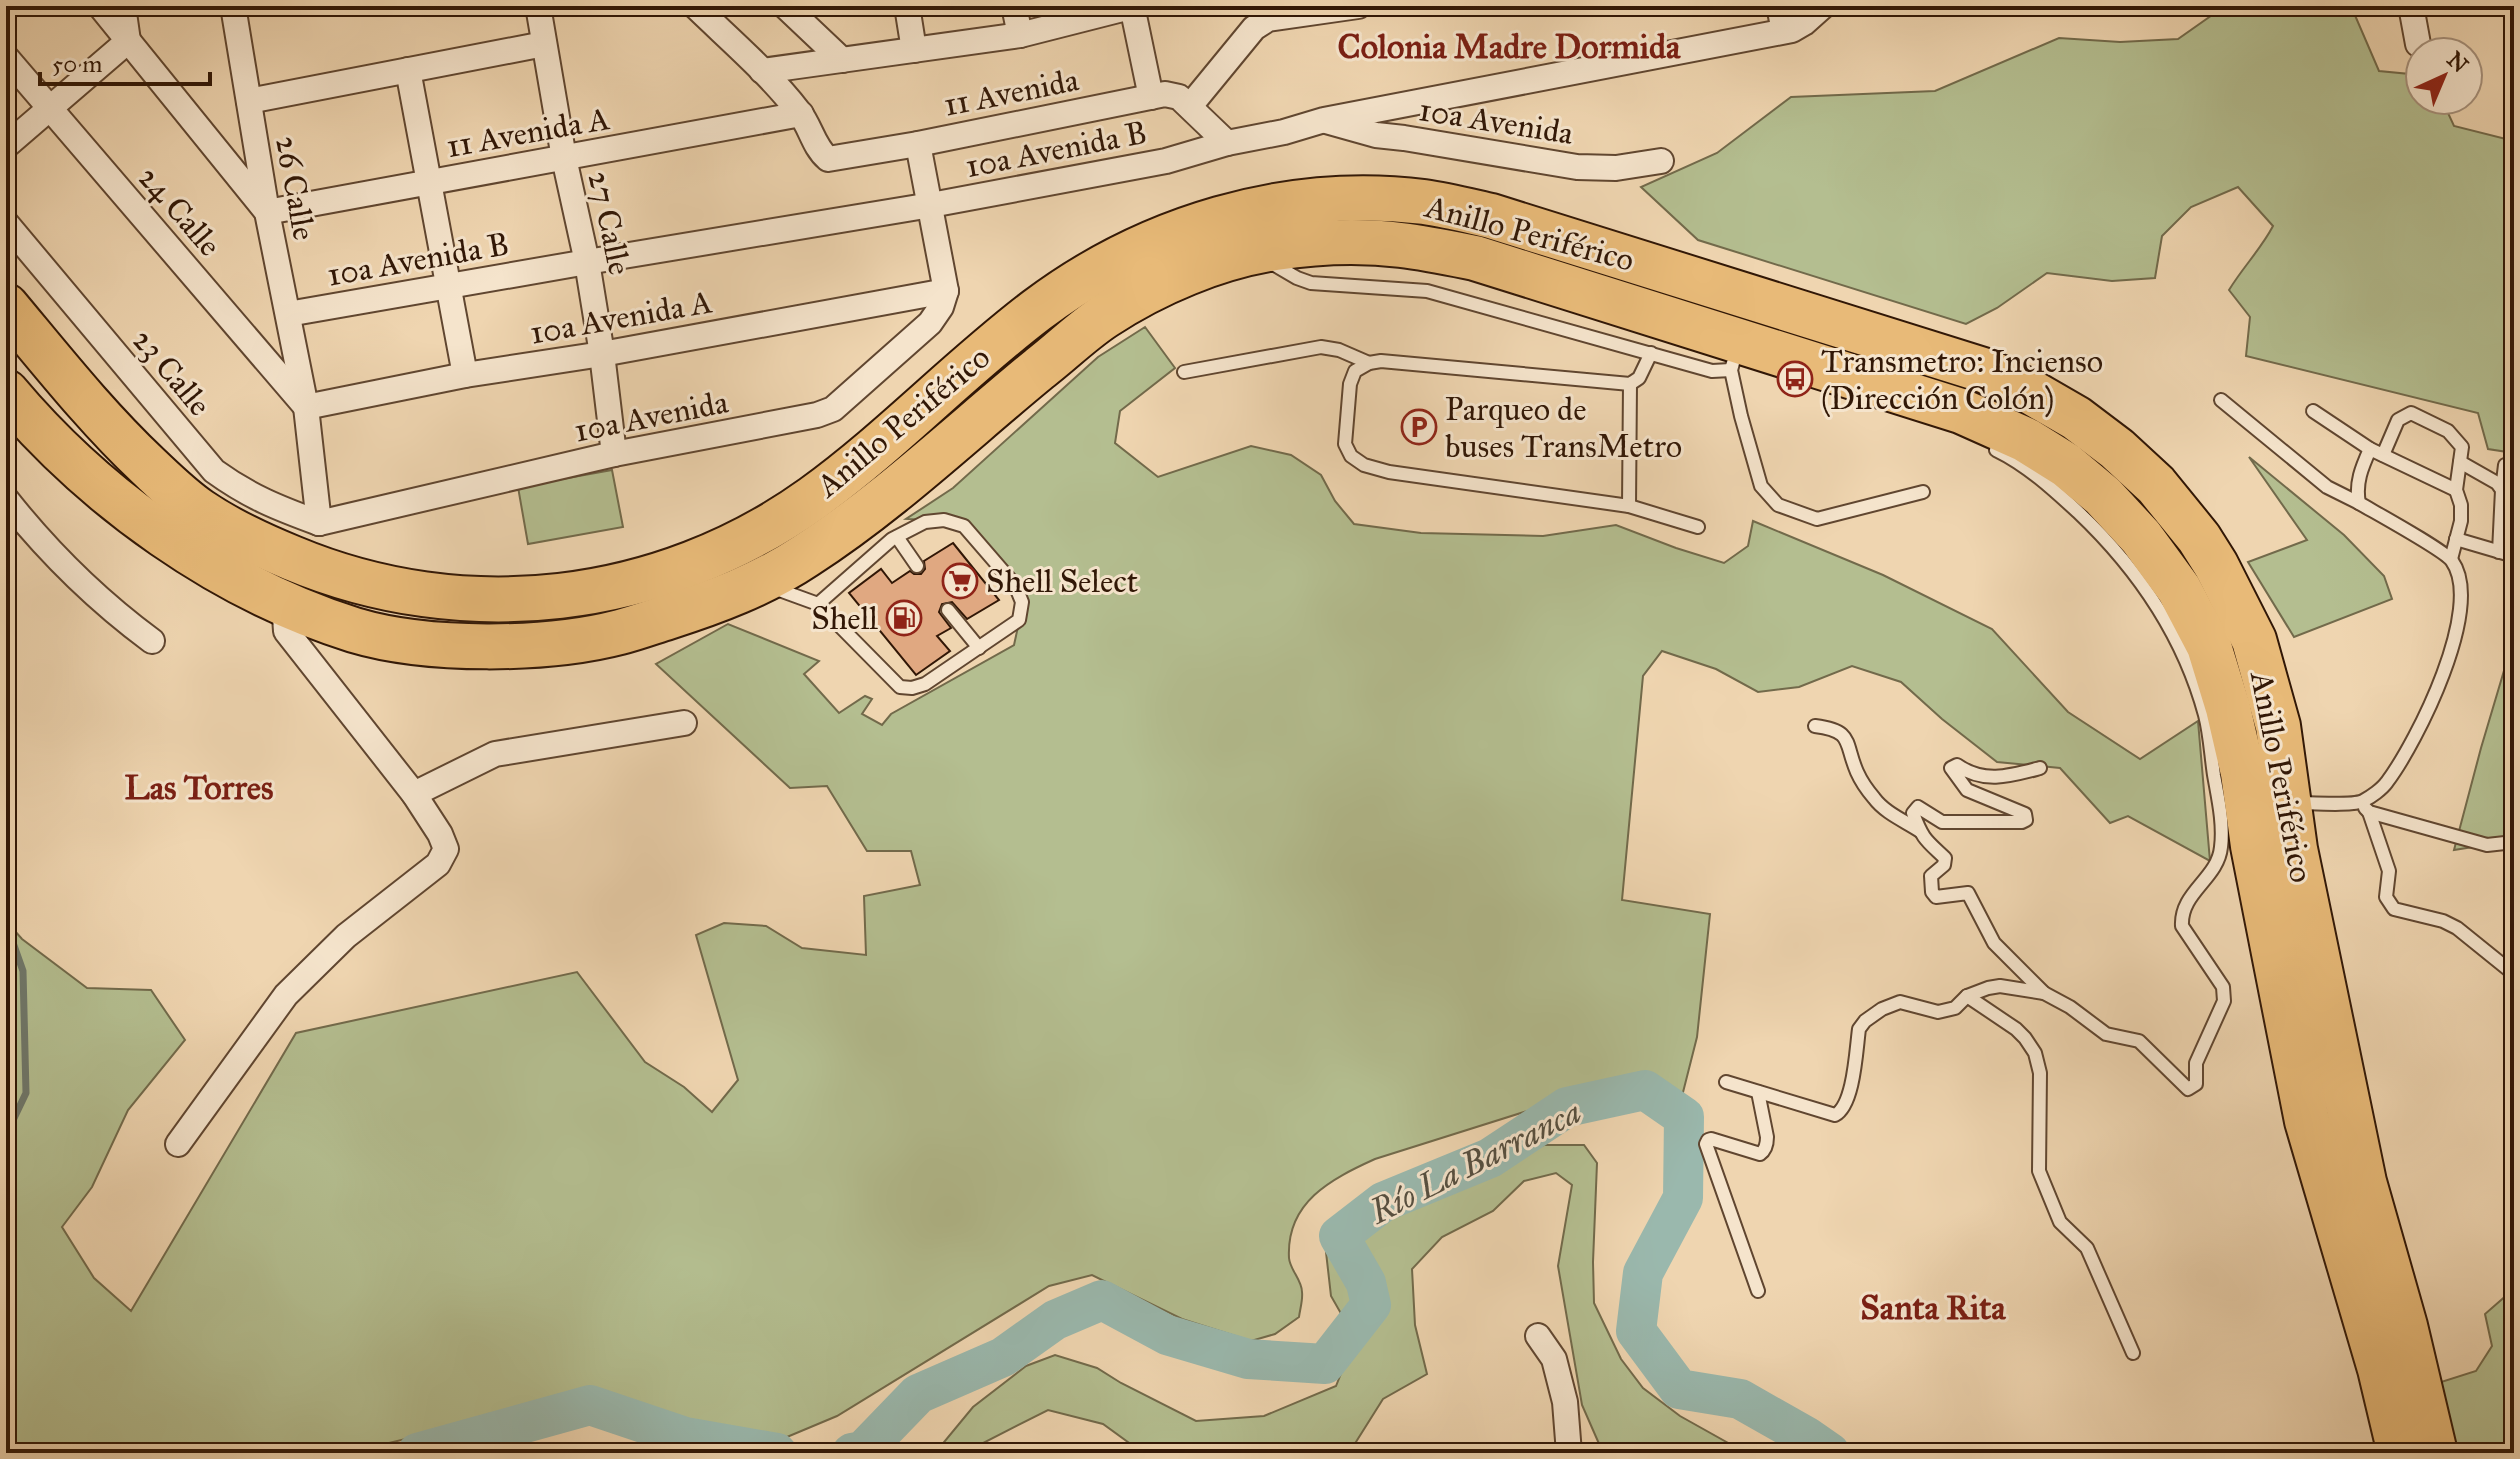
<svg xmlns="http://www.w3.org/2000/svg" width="2520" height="1459" viewBox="0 0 2520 1459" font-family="'IM FELL Great Primer',serif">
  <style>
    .green { fill: #b4be90; stroke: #726a4b; stroke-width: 2 }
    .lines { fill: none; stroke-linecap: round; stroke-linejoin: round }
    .stream { stroke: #70786a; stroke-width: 7 }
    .river { stroke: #9ab8ad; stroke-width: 40 }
    .building { fill: #e0a881; stroke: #311706; stroke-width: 2 }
    .lane-casing { stroke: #604630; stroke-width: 16 }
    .street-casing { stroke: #604630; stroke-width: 28 }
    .highway-casing { stroke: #311706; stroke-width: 48 }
    .lane { stroke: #f5e4cc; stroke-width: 12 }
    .street { stroke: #f5e4cc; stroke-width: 24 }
    .highway { stroke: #e8ba78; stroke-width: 44 }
    .labels { text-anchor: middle; stroke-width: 6; stroke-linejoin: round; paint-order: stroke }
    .street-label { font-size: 32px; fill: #311706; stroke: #f5e4cc }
    .poi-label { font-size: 32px; fill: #311706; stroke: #f5e4cc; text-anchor: start }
    .neighbourhood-label { font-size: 34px; font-weight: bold; fill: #7a1f14; stroke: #f5e4cc }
    .water-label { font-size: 34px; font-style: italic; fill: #564f40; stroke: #f5e4cc }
  </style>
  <rect width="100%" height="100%" fill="#efd5b0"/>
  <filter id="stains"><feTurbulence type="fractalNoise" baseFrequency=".0025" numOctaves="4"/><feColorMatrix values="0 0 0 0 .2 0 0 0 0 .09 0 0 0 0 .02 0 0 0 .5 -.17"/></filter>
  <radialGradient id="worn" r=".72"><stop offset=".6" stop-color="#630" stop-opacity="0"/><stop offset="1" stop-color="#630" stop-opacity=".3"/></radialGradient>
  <!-- green -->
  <g class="green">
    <path d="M2225 6H2351L2379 71 2420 75V100H2442L2454 126 2514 141V453L2488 449 2478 413 2246 356 2250 317 2229 290C2243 267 2261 249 2273 226L2238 187 2191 207 2162 236 2155 278 2112 281 2047 273 1997 308 1966 324 1698 240 1641 187 1717 153 1791 97 1935 91 2059 38 2120 42 2178 39Z"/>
    <path d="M1145 327 1175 368 1120 411 1115 443 1158 477 1251 446 1291 455 1321 475 1335 501 1354 524 1421 533 1543 536 1616 525 1676 548 1724 563 1748 546 1753 521 1883 575 1992 629 2068 712 2140 759 2198 721 2210 861 2128 816 2110 823 2060 768 1997 762 1942 719 1901 682 1852 666 1799 687 1758 692 1716 669 1662 651 1643 676 1622 900 1710 914 1697 1037 1677 1116 1655 1092 1613 1084 1375 1159C1331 1179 1286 1202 1289 1258 1290 1270 1302 1280 1302 1292 1303 1300 1300 1309 1299 1317L1275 1334 1251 1341 1182 1319 1092 1275 1049 1286 837 1416 787 1437 736 1444 678 1425 616 1400 556 1403 389 1443 358 1453H6V921L22 939 87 988 151 990 185 1040 128 1110 92 1187 62 1227 94 1278 131 1311 296 1033 577 972 645 1062 684 1087 712 1112 738 1080 696 935 724 923 766 926 802 948 866 955 864 896 920 885 911 851H867L827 786 790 788 656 664 728 624 819 661 804 674 839 713 865 696 872 699 862 714 882 725 891 714 1014 645 1023 604 953 521 906 519 953 488 1098 357Z"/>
    <path d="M2249 457 2344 535 2384 576 2392 599 2294 637 2248 562 2307 540Z"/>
    <path d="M612 470 623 527 528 544 518 487Z"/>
    <path d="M2514 637V835L2492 844 2454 850 2481 748Z"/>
    <path d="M1544 1145H1584L1597 1163 1593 1262 1594 1303 1621 1359 1643 1388 1680 1416 1746 1453H1611L1600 1446 1582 1405 1558 1266 1572 1185 1556 1173 1524 1181 1493 1211 1442 1237 1412 1269 1415 1325 1427 1374 1383 1399 1349 1453H1143L1103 1424 1048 1410 983 1443 974 1453H935L973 1407 1026 1366 1055 1355 1097 1368 1121 1383 1196 1421 1264 1416 1336 1386 1355 1338 1331 1296 1326 1252 1358 1213 1388 1195Z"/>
    <path d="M2514 1293V1453H2423L2438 1383 2476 1371 2492 1346 2485 1314 2508 1294Z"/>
  </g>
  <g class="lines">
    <!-- stream -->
    <path class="stream" d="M6 923 23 971 26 1093 6 1135"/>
    <!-- river -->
    <g class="river">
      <path d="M417 1453 590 1405 685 1437 777 1453"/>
      <path d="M852 1453 863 1451 918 1394 1003 1357 1055 1320 1102 1300 1167 1335 1248 1359 1325 1364 1371 1305 1366 1283 1339 1236 1383 1202 1490 1158 1567 1107 1645 1090 1684 1117 1683 1198 1643 1273 1636 1331 1679 1389 1740 1399 1807 1437 1830 1453"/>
    </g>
  </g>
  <!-- building -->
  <path class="building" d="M953 543 999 600 967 619 952 602 942 604 939 612 951 628 937 636 950 651 916 675 849 593 881 569 892 583 910 571 914 574H921L925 569 924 561Z"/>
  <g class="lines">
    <!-- lane casing -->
    <g class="lane-casing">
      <g id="lane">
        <path d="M1268 261 1297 278 1311 283 1427 291 1712 371 1731 370"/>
        <path d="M1651 353 1639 378 1630 384 1381 361 1369 363 1355 371 1350 384 1345 444 1351 456 1364 465 1389 472 1629 506 1698 527"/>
        <path d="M1733 363 1731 370 1741 416 1761 486 1778 505 1817 519 1923 492"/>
        <path d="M1184 372 1321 347 1339 350 1369 363"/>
        <path d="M2221 400 2327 487 2359 503"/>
        <path d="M2313 411 2370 449 2456 490"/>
        <path d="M2383 455 2398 420 2411 413 2448 431 2462 447 2456 490 2461 505V521L2451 559"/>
        <path d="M2460 462 2497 483 2502 490 2499 552"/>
        <path d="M2502 490 2505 465"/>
        <path d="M1629 506 1630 384"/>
        <path d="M897 537 917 566"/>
        <path d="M2456 539 2514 556"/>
        <path d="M774 588 818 604 900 687 912 688 925 684 1019 620 1022 602 1015 585 964 526 944 520 925 522 892 539 818 604"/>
        <path d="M948 610 979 648"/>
        <path d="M1815 726C1854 731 1844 742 1857 772 1861 781 1868 791 1874 798 1885 813 1905 821 1920 831"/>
        <path d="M2040 768C2010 776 1984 784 1957 765L1951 768 1967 790 2025 814 2026 820 2022 822H1942L1918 807 1913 813C1923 840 1926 840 1945 858L1944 865 1931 876 1932 892 1936 897 1968 893 1994 943 2044 993"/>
        <path d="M2296 803C2310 803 2353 806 2363 801 2371 797 2382 789 2387 782 2417 742 2485 607 2452 561 2444 550 2376 513 2359 503 2355 483 2362 467 2370 449"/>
        <path d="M2365 808 2369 812 2487 845 2514 842"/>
        <path d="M2369 812 2389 871 2386 897 2394 909 2443 921 2457 928 2514 974"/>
        <path d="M1967 996 2016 1029 2025 1038 2035 1053 2040 1073 2039 1171 2060 1222 2087 1248 2133 1353"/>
        <path d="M1726 1082 1835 1115C1854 1105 1856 1051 1859 1029L1865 1021 1882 1009 1900 1002 1938 1012 1955 1008 1967 996 1988 988 2000 986 2044 993 2070 1007 2106 1034 2139 1041 2188 1089 2196 1084V1063L2224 1001 2223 987 2182 926C2180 892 2218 879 2221 847 2224 823 2218 798 2214 775 2211 755 2210 734 2205 715 2183 634 2138 569 2078 512 2053 489 2027 465 1996 450"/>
        <path d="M1758 1092 1767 1137C1767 1144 1766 1150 1760 1154L1711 1139 1708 1140 1706 1144 1758 1291"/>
        <path d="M2514 1123 2511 1144 2514 1156"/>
      </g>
    </g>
    <!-- street casing -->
    <g class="street-casing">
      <g id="street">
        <path d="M100 6 267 212 801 114"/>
        <path d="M233 6 267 212 306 407 319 523"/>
        <path d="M538 6 564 158 587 262 602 354 614 454"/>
        <path d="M695 6C730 40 769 73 799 112 811 127 813 146 828 159L918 144 1165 94 1179 97 1227 143"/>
        <path d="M785 6 842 60"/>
        <path d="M907 6 914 50"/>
        <path d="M1014 6 1020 35"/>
        <path d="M1132 6 1151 97"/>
        <path d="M1779 6 1784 31"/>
        <path d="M2411 6 2418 44"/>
        <path d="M6 57 306 407 465 375 602 354 946 291"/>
        <path d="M408 70 465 375"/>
        <path d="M762 71 1020 35 1134 6"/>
        <path d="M249 101 544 44"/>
        <path d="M1190 106 1254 28 1268 19 1358 6"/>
        <path d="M1326 121 1376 135 1404 138 1577 167 1616 168 1661 161"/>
        <path d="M6 146 128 41 123 6"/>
        <path d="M6 223 214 471C250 497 278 508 319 523"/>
        <path d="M288 314 587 262 931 205 1166 161 1227 143 1284 132 1324 120 1792 30 1804 23 1823 6"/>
        <path d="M6 499C48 552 98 601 152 641"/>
        <path d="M319 523 614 454 817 415 833 409 930 323 941 307 946 291 918 144"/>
        <path d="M414 794 495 754 684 723"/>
        <path d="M178 1144 286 995 346 936 438 864 446 849 440 834 414 794 286 631 284 602"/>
        <path d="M1538 1336 1554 1359 1565 1402 1569 1453"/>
      </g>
    </g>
    <!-- highway casing -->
    <g class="highway-casing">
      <g id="highway">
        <path d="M6 306C52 361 96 417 148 466 165 482 181 498 200 511 228 530 260 545 292 558 464 630 661 607 813 498 892 441 959 369 1037 310 1146 228 1286 185 1424 202 1446 205 1469 211 1491 216L1986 371 2031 392 2076 418 2117 449 2156 485 2199 538 2216 565 2254 640 2278 726 2295 849 2364 1182 2405 1326 2435 1453"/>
        <path d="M6 392C95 498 222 589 354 630 427 652 547 651 620 632 636 628 652 622 668 617 715 602 763 584 805 556 889 502 963 431 1040 368 1062 351 1082 331 1105 316 1155 283 1217 257 1275 248 1315 242 1361 240 1401 245 1426 248 1450 253 1475 258L1961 411 2026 440 2066 465 2103 496 2141 537 2179 589 2209 646 2228 708 2243 773 2253 846 2307 1121 2380 1369 2400 1453"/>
      </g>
    </g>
    <!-- lane -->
    <use href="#lane" class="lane"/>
    <!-- street -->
    <use href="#street" class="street"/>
    <!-- highway -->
    <use href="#highway" class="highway"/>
  </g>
  <!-- icons -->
  <defs>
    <g id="bus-ring" transform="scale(1.8)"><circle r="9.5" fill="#f5e4cc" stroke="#8f2418" stroke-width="1.5"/><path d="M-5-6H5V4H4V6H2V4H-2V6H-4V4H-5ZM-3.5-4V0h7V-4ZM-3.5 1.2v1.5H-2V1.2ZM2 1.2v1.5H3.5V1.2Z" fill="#8f2418"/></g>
    <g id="parking-ring" transform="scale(1.8)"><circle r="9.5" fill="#f5e4cc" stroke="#8f2418" stroke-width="1.5"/><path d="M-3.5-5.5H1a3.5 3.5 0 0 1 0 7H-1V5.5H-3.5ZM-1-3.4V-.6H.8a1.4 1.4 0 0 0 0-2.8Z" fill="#8f2418"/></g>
    <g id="supermarket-ring" transform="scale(1.8)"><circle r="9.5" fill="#f5e4cc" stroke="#8f2418" stroke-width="1.5"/><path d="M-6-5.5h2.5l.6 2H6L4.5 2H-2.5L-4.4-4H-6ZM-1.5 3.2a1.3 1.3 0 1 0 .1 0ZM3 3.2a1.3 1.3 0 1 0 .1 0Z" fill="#8f2418"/></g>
    <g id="fuel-ring" transform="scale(1.8)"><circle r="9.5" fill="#f5e4cc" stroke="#8f2418" stroke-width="1.5"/><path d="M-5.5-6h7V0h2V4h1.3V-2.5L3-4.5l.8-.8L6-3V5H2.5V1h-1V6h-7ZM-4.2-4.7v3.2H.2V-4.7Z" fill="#8f2418"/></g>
  </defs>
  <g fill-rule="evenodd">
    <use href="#bus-ring" x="1795" y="379"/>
    <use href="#parking-ring" x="1419" y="427"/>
    <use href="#supermarket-ring" x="960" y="581"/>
    <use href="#fuel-ring" x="904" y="618"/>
  </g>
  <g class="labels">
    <!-- street labels -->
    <g class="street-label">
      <text transform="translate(1011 92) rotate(-11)" y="11">11 Avenida</text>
      <text transform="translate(1496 121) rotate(9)" y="11">10a Avenida</text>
      <text transform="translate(528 132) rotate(-10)" y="11">11 Avenida A</text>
      <text transform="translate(1056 149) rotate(-11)" y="11">10a Avenida B</text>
      <text transform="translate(296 188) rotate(80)" y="11">26 Calle</text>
      <text transform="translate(180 211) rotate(49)" y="11">24 Calle</text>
      <text transform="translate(610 223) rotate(78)" y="11">27 Calle</text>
      <text transform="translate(1530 233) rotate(15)" y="11">Anillo Periférico</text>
      <text transform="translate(418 259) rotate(-10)" y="11">10a Avenida B</text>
      <text transform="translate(621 317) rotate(-10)" y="11">10a Avenida A</text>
      <text transform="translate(172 372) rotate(50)" y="11">23 Calle</text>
      <text transform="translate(651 416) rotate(-11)" y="11">10a Avenida</text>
      <text transform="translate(903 421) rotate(-40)" y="11">Anillo Periférico</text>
      <text transform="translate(2282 777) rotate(79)" y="11">Anillo Periférico</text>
    </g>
    <!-- poi labels -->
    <g class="poi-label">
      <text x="1821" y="372">Transmetro: Incienso<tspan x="1821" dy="37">(Dirección Colón)</tspan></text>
      <text x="1445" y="420">Parqueo de<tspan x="1445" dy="37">buses TransMetro</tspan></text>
      <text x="986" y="592">Shell Select</text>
      <text x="878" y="629" text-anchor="end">Shell</text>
    </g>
    <!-- neighbourhood labels -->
    <g class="neighbourhood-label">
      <text x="1509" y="58">Colonia Madre Dormida</text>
      <text x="199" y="799">Las Torres</text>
      <text x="1933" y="1319">Santa Rita</text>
    </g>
    <!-- water labels -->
    <g class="water-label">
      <text transform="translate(1475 1161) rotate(-27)" y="12">Río La Barranca</text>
    </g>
  </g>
  <!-- margin -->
  <rect width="2520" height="1459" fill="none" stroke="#efd5b0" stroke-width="32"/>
  <rect x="8" y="8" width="2504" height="1443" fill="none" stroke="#311706" stroke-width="4"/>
  <rect x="16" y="16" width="2488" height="1427" fill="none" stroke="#311706" stroke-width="2"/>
  <!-- north arrow -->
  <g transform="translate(2444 76) rotate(44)"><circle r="38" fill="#f5e4cc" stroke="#a7927d" stroke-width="2"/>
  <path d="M0-6L14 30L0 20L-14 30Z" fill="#8f2418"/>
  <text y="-12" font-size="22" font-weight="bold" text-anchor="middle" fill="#311706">N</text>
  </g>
  <!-- scale -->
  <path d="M40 72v12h170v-12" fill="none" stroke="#311706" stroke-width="4"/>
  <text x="52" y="72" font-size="24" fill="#311706" stroke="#f5e4cc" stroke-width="6" paint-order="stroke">50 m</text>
  <rect width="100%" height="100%" filter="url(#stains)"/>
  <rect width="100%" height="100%" fill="url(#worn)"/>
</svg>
